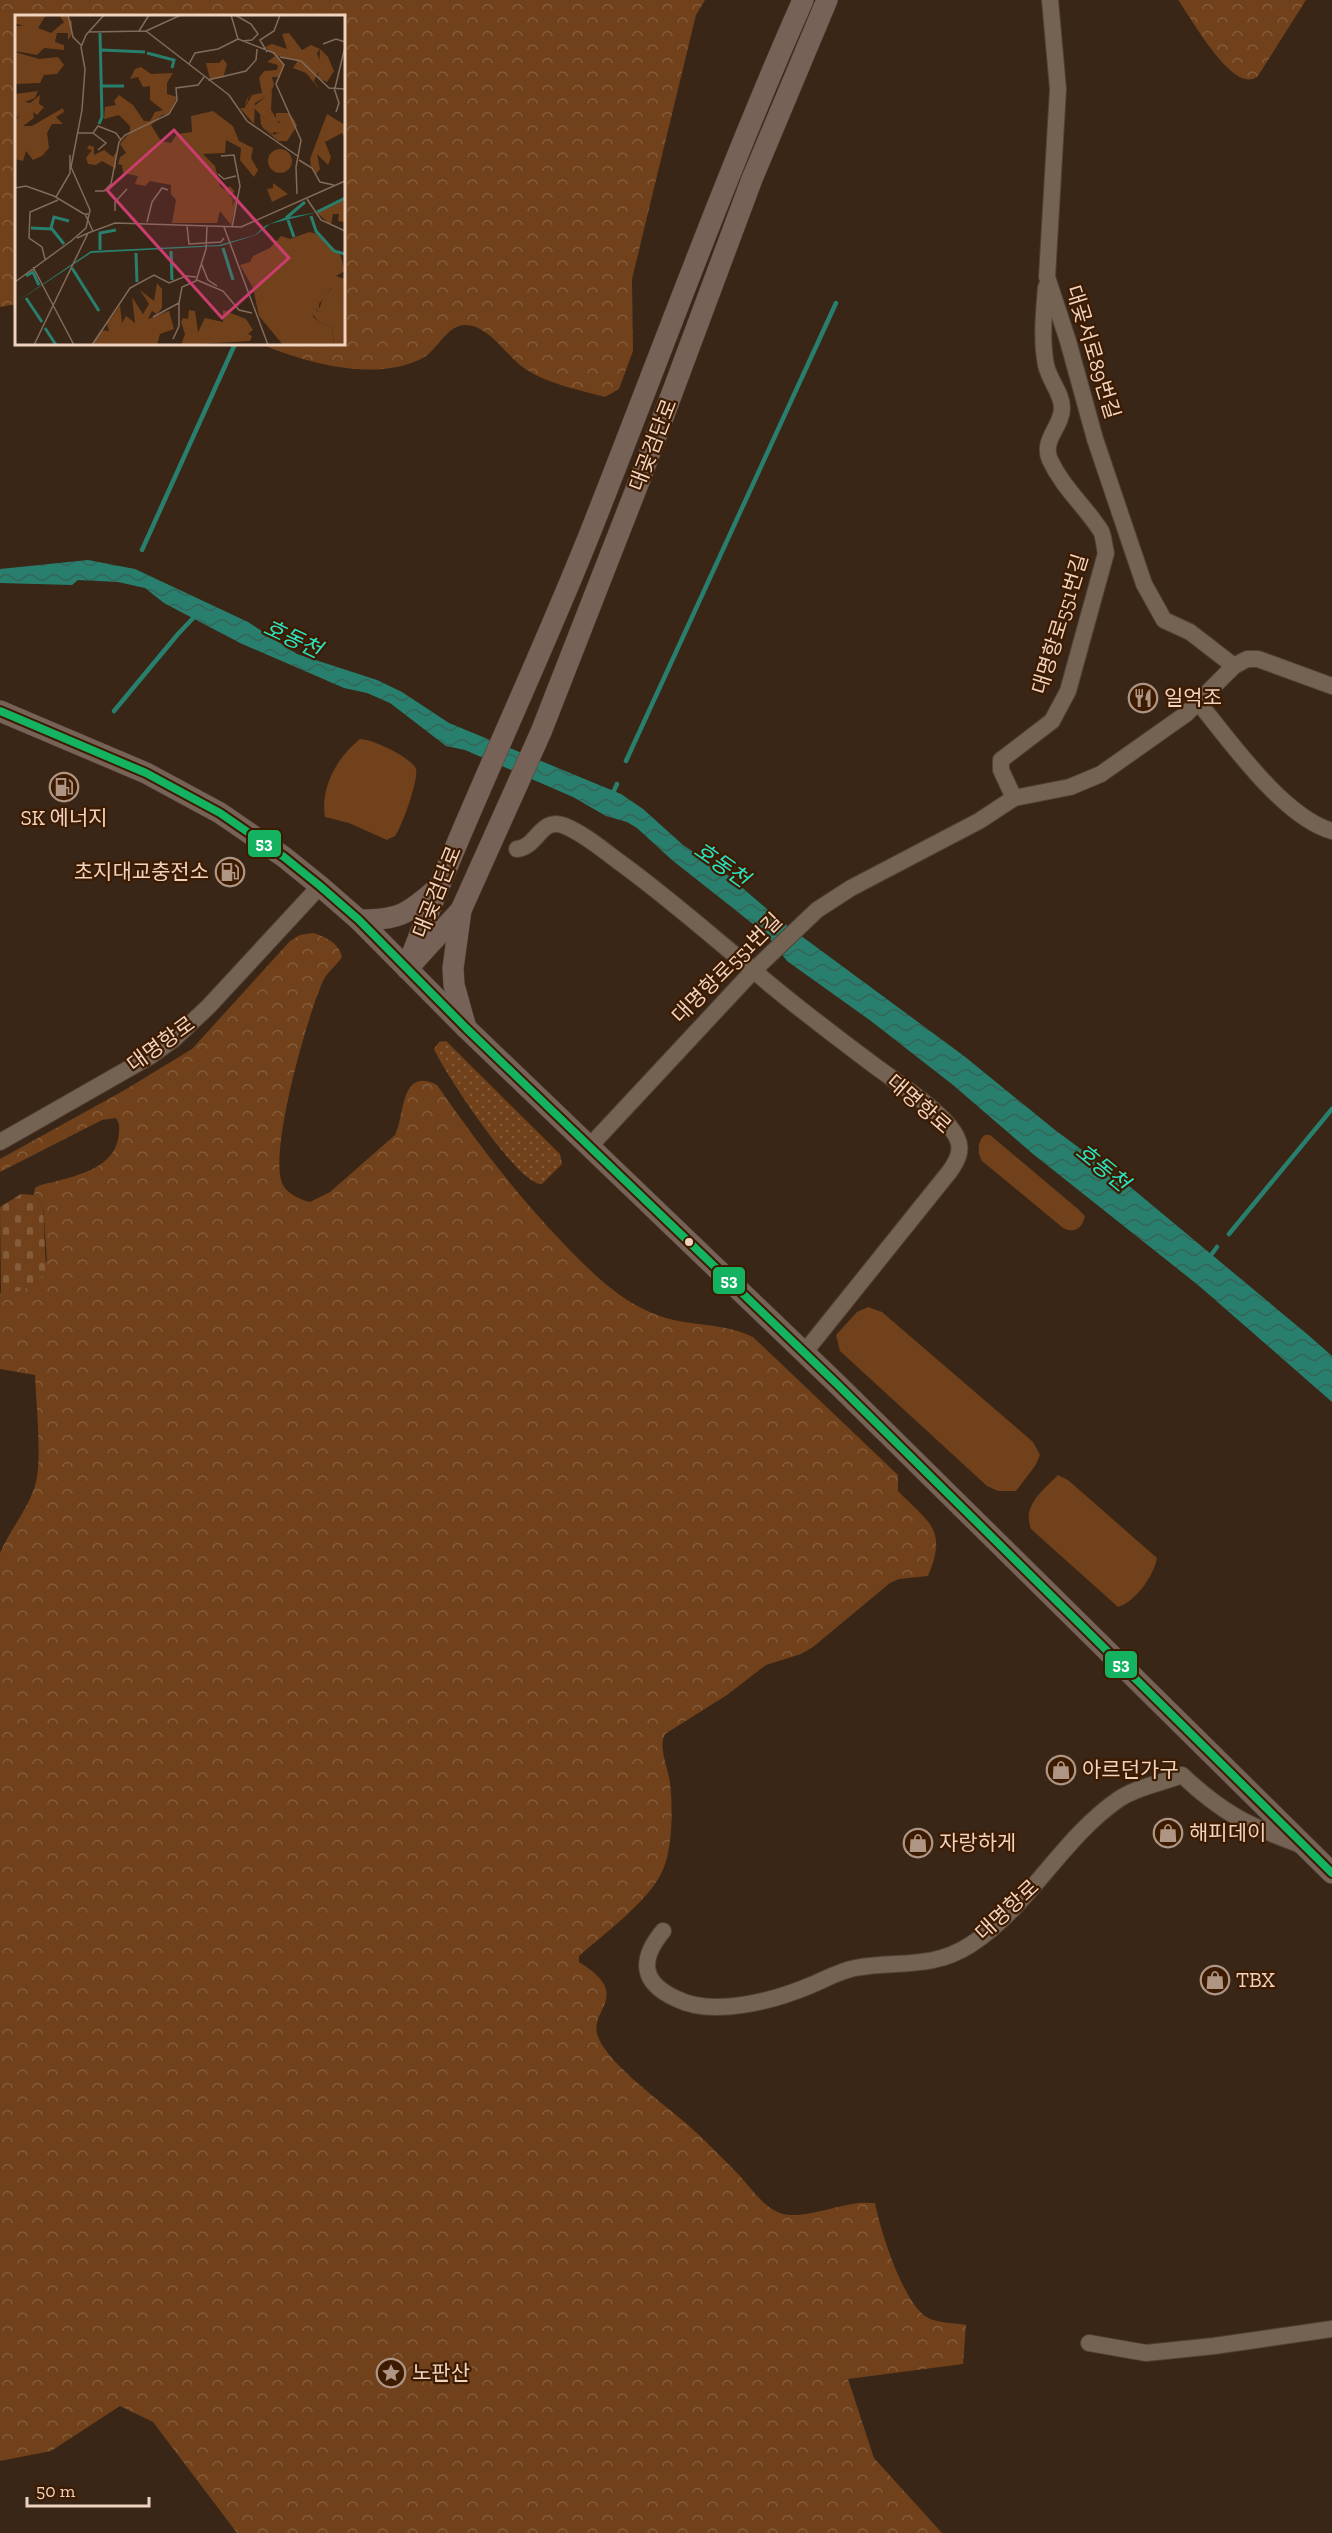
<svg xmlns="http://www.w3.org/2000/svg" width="1332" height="2533" viewBox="0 0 1332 2533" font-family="'Zilla Slab','Noto Sans KR',serif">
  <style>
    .green { fill: #70411b }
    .forest { fill: url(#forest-crowns) }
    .cemetery { fill: url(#cemetery-stones) }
    .park { fill: url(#park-dots) }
    .water { fill: url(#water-waves) }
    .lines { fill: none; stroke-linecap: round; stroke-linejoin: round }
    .stream { stroke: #287f6d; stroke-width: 4.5 }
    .minor-casing { stroke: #504135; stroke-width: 18 }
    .major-casing { stroke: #504135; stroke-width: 22 }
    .minor { stroke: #746253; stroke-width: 16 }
    .major { stroke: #776258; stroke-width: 21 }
    .bus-1-casing { stroke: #3d1b00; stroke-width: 12 }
    .bus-1 { stroke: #13b361; stroke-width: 8 }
    .bus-dot { fill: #efd3bf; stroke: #3d1b00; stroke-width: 2 }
    .labels { text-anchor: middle; stroke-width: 4.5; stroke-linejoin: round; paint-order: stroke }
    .street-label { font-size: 21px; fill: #efd3bf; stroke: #3d1b00 }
    .poi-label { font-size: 21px; fill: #efd3bf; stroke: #3d1b00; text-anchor: start }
    .water-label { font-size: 22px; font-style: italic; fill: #29e4c3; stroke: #3d1b00 }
    .inset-river { fill: none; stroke: #287f6d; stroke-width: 3 }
    .inset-road { fill: none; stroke: #826b5a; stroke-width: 1.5 }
    .view { fill: #cb3d6f; fill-opacity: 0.15; stroke: #cb3d6f; stroke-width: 3 }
    .inset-edge { fill: none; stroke: #efd3bf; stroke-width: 3 }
    .line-badge { stroke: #3d1b00; stroke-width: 2 }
    .badge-label { font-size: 16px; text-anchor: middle; font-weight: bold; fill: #fff }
  </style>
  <defs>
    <pattern id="forest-crowns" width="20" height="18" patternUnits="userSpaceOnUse" patternTransform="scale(1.5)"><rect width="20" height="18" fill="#70411b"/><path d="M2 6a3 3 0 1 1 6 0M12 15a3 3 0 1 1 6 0" fill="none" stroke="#855c3a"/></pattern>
    <pattern id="cemetery-stones" width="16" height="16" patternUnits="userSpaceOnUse" patternTransform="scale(1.5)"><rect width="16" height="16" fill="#70411b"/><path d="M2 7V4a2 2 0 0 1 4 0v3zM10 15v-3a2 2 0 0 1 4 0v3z" fill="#855c3a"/></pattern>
    <pattern id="park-dots" width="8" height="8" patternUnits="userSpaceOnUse" patternTransform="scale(1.5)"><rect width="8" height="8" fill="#70411b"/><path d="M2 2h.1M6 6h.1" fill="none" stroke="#855c3a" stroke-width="1.8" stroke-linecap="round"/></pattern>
    <pattern id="water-waves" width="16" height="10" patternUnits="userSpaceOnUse" patternTransform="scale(1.5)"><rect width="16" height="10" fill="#287f6d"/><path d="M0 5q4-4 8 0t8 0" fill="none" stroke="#356558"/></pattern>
  </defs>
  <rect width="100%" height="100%" fill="#392617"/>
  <!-- green -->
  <g class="green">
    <path d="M360 739C372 739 411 757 416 769 419 778 402 827 395 836 394 837 388 839 387 840L349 823 325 817C320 788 337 757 360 739Z"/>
    <path d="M985 1135H990L1078 1209 1085 1216C1082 1228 1075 1234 1063 1228L982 1161C977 1153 977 1141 985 1135Z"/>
    <path d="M868 1307 882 1312 1033 1442 1040 1455 1035 1466 1016 1491H998L987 1486 840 1351 836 1335 857 1312Z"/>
    <path d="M1058 1475 1068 1480 1157 1558C1154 1576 1135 1602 1118 1607L1031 1529C1022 1506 1042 1491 1058 1475Z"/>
  </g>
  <!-- forest -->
  <g class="forest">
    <path d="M0 0H705L696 15 632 279 633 351 619 389 605 397C579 390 549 384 527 370 507 358 490 325 465 325 448 325 438 348 426 356 380 384 306 363 261 344H344V16H16V304L0 307Z"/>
    <path d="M1178 0H1306L1258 76C1234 97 1191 17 1178 0Z"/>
    <path d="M313 933C326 937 339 943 342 957 336 966 328 971 323 981 308 1014 267 1156 283 1185 288 1194 301 1200 310 1202L330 1192 395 1135C405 1115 400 1066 437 1085 476 1141 515 1193 562 1242 590 1271 621 1303 660 1316 691 1327 723 1322 753 1337L898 1475V1491C929 1523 948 1529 928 1576L899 1579 890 1583 813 1647 801 1654 766 1665 727 1695 665 1734C658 1748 668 1767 670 1783 673 1808 673 1852 661 1874 647 1902 603 1935 579 1956V1962C636 1997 585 2010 599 2039 611 2066 664 2104 688 2125 706 2141 723 2159 740 2176 752 2189 763 2207 780 2213 797 2220 833 2207 852 2204 859 2202 867 2203 875 2203 880 2229 904 2308 930 2319 940 2323 955 2323 966 2325L963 2364 848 2379 874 2458 942 2533H237L153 2422 120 2406 51 2451 0 2461V1553C10 1529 30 1507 36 1482 42 1457 36 1402 35 1375L0 1369V1293L47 1261 43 1205 34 1195 35 1188C42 1183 48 1184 57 1181 88 1173 122 1163 119 1124L116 1118 102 1120 0 1172V1159L123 1091 192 1049 290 941 300 935Z"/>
  </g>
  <!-- cemetery -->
  <path class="cemetery" d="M21 1194 34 1195 43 1205 46 1271C35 1288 20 1292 1 1293L0 1207Z"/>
  <!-- park -->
  <path class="park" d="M446 1041 560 1154 562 1164 542 1184C519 1187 444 1072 434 1049L439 1042Z"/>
  <!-- water -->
  <path class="water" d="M88 560 135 569 248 622 297 654 377 680 402 692 449 723 621 794 643 809 683 845 724 872 781 921 964 1056 1055 1130 1116 1175 1307 1334 1332 1356V1402L1198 1285 1033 1154 953 1085 871 1021 787 961 768 936 672 860 637 828 627 822 606 816 573 797 465 750 446 746 390 703 367 693 344 688 240 643 164 603 145 588 118 582 78 580 72 585 0 583V569Z"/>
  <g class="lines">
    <!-- stream -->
    <g class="stream">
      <path d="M142 550 235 344"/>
      <path d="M114 711 178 634 196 615"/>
      <path d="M626 761 836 303"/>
      <path d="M612 795 617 784"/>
      <path d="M1229 1234 1332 1109"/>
      <path d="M1208 1259 1217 1247"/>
    </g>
    <!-- minor casing -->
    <g class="minor-casing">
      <g id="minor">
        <path d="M1050 0 1058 89 1047 277 1068 341 1095 439 1144 584 1164 620 1190 632 1234 666"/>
        <path d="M1198 702C1230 741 1283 817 1332 831"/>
        <path d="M1014 798 1001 770V760L1052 721 1068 691 1106 553C1104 546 1104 537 1101 531 1085 506 1063 488 1050 460 1041 440 1062 427 1062 408 1062 393 1049 380 1046 365 1041 340 1044 312 1046 287"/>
        <path d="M517 849C538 847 540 816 565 826 584 834 602 849 618 861 665 895 708 933 753 970 791 1003 831 1033 871 1063 893 1080 946 1113 957 1138 963 1150 957 1161 950 1171L804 1353"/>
        <path d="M0 1142 149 1057 174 1039 209 1006 320 886"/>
        <path d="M590 1146 753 971 817 910 851 888 979 821 1014 798 1070 787 1101 774 1186 714 1234 666 1247 659H1258L1332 686"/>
        <path d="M663 1931C639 1960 641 1983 677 1999 713 2017 773 2001 809 1986 824 1980 839 1971 855 1968 897 1960 931 1970 970 1945 1029 1907 1061 1839 1119 1799 1137 1787 1162 1783 1182 1775 1223 1814 1249 1826 1301 1845"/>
        <path d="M1089 2343 1146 2353 1214 2346 1332 2329"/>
      </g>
    </g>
    <!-- major casing -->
    <g class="major-casing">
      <g id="major">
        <path d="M0 711 146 773 220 813 284 857 320 886 359 920 466 1028 837 1384 1332 1873"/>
        <path d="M461 910 453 968 454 985 466 1028"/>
        <path d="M359 920C397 920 407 915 435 890"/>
        <path d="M410 960C466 812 536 670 594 523 663 348 727 172 803 0"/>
        <path d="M407 969 461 910 541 732 640 479 752 179 827 0"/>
      </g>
    </g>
    <!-- minor -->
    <use href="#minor" class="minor"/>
    <!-- major -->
    <use href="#major" class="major"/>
    <!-- bus-1 casing -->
    <g class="bus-1-casing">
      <path id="bus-1" d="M0 711 146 773 220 813 284 857 320 886 359 920 466 1028 837 1384 1332 1873"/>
    </g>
    <!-- bus-1 -->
    <use href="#bus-1" class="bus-1"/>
  </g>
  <!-- icons -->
  <defs>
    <g id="restaurant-ring" transform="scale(1.5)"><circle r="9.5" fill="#3d1b00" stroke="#af9684" stroke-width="1.5"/><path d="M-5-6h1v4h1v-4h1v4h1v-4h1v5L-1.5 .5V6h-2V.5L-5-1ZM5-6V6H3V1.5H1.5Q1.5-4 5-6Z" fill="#af9684"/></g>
    <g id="fuel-ring" transform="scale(1.5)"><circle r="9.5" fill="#3d1b00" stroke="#af9684" stroke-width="1.5"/><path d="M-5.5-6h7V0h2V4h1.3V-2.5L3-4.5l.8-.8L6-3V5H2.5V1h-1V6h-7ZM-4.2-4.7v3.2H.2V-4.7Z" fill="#af9684"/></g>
    <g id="shop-ring" transform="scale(1.5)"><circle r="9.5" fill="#3d1b00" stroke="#af9684" stroke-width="1.5"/><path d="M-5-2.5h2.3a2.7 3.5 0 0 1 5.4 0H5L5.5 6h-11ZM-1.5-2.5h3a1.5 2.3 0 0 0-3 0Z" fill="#af9684"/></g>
    <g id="sight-ring" transform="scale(1.5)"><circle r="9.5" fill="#3d1b00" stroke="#af9684" stroke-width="1.5"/><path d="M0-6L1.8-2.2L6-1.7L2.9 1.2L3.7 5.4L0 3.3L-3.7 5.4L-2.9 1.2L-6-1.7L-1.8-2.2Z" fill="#af9684"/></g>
  </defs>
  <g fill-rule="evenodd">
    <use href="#restaurant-ring" x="1143" y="698"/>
    <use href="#fuel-ring" x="64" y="787"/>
    <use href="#fuel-ring" x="230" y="872"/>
    <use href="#shop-ring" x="1061" y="1770"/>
    <use href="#shop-ring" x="1168" y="1833"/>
    <use href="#shop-ring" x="918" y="1843"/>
    <use href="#shop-ring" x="1215" y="1980"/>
    <use href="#sight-ring" x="391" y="2373"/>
  </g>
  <!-- markers -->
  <circle class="bus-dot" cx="689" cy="1242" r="5"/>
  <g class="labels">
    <!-- street labels -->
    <g class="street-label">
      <text transform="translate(1093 352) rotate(73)" y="7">대곶서로89번길</text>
      <text transform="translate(653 445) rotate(-69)" y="7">대곶검단로</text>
      <text transform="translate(1060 624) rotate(-73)" y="7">대명항로551번길</text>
      <text transform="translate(437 892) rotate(-68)" y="7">대곶검단로</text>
      <text transform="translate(727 968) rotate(-45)" y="7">대명항로551번길</text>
      <text transform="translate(161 1044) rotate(-36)" y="7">대명항로</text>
      <text transform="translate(919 1104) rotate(41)" y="7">대명항로</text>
      <text transform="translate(1007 1910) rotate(-43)" y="7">대명항로</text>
    </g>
    <!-- poi labels -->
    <g class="poi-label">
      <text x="1164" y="705">일억조</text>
      <text x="64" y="825" text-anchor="middle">SK 에너지</text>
      <text x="209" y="879" text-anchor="end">초지대교충전소</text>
      <text x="1082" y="1777">아르던가구</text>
      <text x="1189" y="1840">해피데이</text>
      <text x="939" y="1850">자랑하게</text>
      <text x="1236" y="1987">TBX</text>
      <text x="412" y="2380">노판산</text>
    </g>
    <!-- water labels -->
    <g class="water-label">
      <text transform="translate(293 638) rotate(25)" y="8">호동천</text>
      <text transform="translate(722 864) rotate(35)" y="8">호동천</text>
      <text transform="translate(1103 1167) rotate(39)" y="8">호동천</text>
    </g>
  </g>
  <!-- overview -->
  <g transform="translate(15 15)">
    <rect width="330" height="330" fill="#392617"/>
    <path d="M0 0H31L23 13 36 18 49 7 44 0H52L57 7V19L53 25V18H42L40 27 49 30V35L29 33 22 40 0 36V11H8L0 8ZM274 18 287 35 296 30 305 34 302 38 306 51 299 66 305 75 291 58 278 53 283 45 263 41 269 50 266 57 263 62H257L259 70 255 79 240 88 239 109 225 93H230L231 86 234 80 231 91 237 80 247 78 244 63 249 56 262 55 263 50 252 47 260 41 250 32 257 29 272 34 267 19ZM0 37 24 44 43 42 49 50 42 59 29 60 25 68 0 69ZM208 44 212 49 208 63 195 64 191 48H204ZM126 52 136 59 158 58 152 68V79L162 82 154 99 147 100 136 110 146 126 156 128 162 119 177 117 176 101 198 96 218 111 224 126 238 133 236 143 243 155 239 162 225 145 226 133 211 125 210 138 188 139 200 151 205 171 210 175 215 171 220 177 214 180 218 184 217 191 223 179 216 210 205 196 202 208H157L161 185 156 179V170L135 166 130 171 120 169 123 161 108 158 107 150 103 149 105 142 111 138 105 129 115 117V111L104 100 89 104 90 92 101 90 99 86 104 80 118 90 129 106H135L140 97 148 95 135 85V71L128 72 123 62 115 64 120 54ZM23 76 20 83 10 87 15 88 25 80 24 89 29 92 22 100 18 97 19 103 8 111H17L48 93 49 97 41 102 48 109H37L32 118 34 133 27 141 18 145 11 136 8 146 0 144V105L5 101 0 103V79ZM261 98H274L280 106 282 111 272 126H263L248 113 246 109 245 99 252 106 250 114 257 120 264 118 270 109 261 105ZM312 99 330 110V123L327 118 310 127 316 142 313 150 302 139 305 154 301 159 306 167 296 151 295 144ZM74 130 79 132V140L89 135 98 142 101 137V154L87 146 81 150 73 149 71 143 77 135 72 134ZM253 146a12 12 0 1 1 24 0a12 12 0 1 1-24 0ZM258 168 273 179 257 187 252 174 258 173ZM330 183 329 207 323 206 324 199H318L316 210 302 198ZM294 217 303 219 325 239 330 256 321 261 330 264V287L316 273 304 289V298L301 294 298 301 303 307 317 311 319 330H268L244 301 238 273 225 250 235 247 238 241 255 233 266 221 275 224ZM142 268 147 274V293L142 299 137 296 133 304 154 296 159 314 145 319 142 330 77 329 86 315 94 316 92 309 105 290 107 308 111 301 120 308 117 282 128 299 134 289 125 275 139 286ZM174 295 180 296 183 317 190 303 208 307V295L231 304 238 315 233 319 237 321 235 326 166 330 170 319 166 307 168 303 173 304Z" fill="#70411b"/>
    <path d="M305 34 313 42 319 56 312 67 303 63ZM257 76 256 95 264 108 269 104 275 109 264 118 258 117V120L250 114 251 105 238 92ZM317 273 330 287V330H319L317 311 303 307 296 296 299 293 303 297 309 280Z" fill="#70411b"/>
    <path d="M303 197 255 209 241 220 206 231 76 238 0 288 76 236 204 230 240 220 250 211 269 203Z" fill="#287f6d"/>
    <path class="inset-river" d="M87 35 130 37M132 38 159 45 157 53M86 71H109M84 109 87 102 85 18M302 197 330 183M296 201 301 216 319 236 330 239M271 203 290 187M273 205 279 222M16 213 37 214 49 229M36 213 39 202 54 206M208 233 218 265M85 235V218L101 215M156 236 157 265M121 238 122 267M57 253 84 296M11 261 18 257 24 270M11 283 27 307M30 313 41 330"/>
    <path class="inset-road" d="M53 0 58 22 67 31M216 0 223 24 259 38 269 50 261 69 286 125 281 152 282 179M220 0 236 9 243 19 237 25 227 26M124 16 134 0M131 16 214 80 232 106 284 142M74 17 131 16 166 0M308 29 321 24 330 27M252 37 245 25 259 16 265 0M265 42 286 46 314 73 330 74M174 49 180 38 203 34 223 24M193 65 231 56 241 45 242 34M319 73 324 88 321 97M320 73 330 32M63 118H78L83 111 101 118 106 125M78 118 91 128 83 135M206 141 219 140 225 171 217 212M284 145 297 153 305 167 319 170M203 159 209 164 221 161M0 173 11 171 39 181 69 199M80 176H89L96 169 104 127 110 120 154 99 162 85 161 73 183 70 189 62M41 182 55 158V140M292 184 306 205 330 216M100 196V187L112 174M132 207 137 187 147 173 153 175M172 211 174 229 206 227 209 223M209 212 253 330M62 223 78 216 70 199H73M55 227 71 213 75 195 56 152 67 95 70 54 66 32 71 20 89 0M30 244 27 232 14 223 15 197 43 185M186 248 193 265 202 271M18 252 59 330M182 265 208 276 224 295 237 298M0 267 56 226M138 302 164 288 167 272 181 266 191 234 192 212M158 324 164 311V288M19 330 73 218 100 208 226 212 330 166M77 330 115 273 139 260 154 268 171 261 181 262"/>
    <path class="view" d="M159 115 274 243 207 303 92 175Z"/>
    <rect width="330" height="330" class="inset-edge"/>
  </g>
  <g class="line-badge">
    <rect x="247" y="829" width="35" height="29" rx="6" fill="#13b361"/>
    <rect x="712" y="1266" width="34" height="29" rx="6" fill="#13b361"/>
    <rect x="1104" y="1650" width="34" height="29" rx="6" fill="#13b361"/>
  </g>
  <g class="badge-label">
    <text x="264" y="849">53</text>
    <text x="729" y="1286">53</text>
    <text x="1121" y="1670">53</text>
  </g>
  <!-- scale -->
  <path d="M27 2497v9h122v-9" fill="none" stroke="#efd3bf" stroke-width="3"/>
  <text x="36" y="2497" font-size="18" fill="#efd3bf" stroke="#3d1b00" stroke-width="4.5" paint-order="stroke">50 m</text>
</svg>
